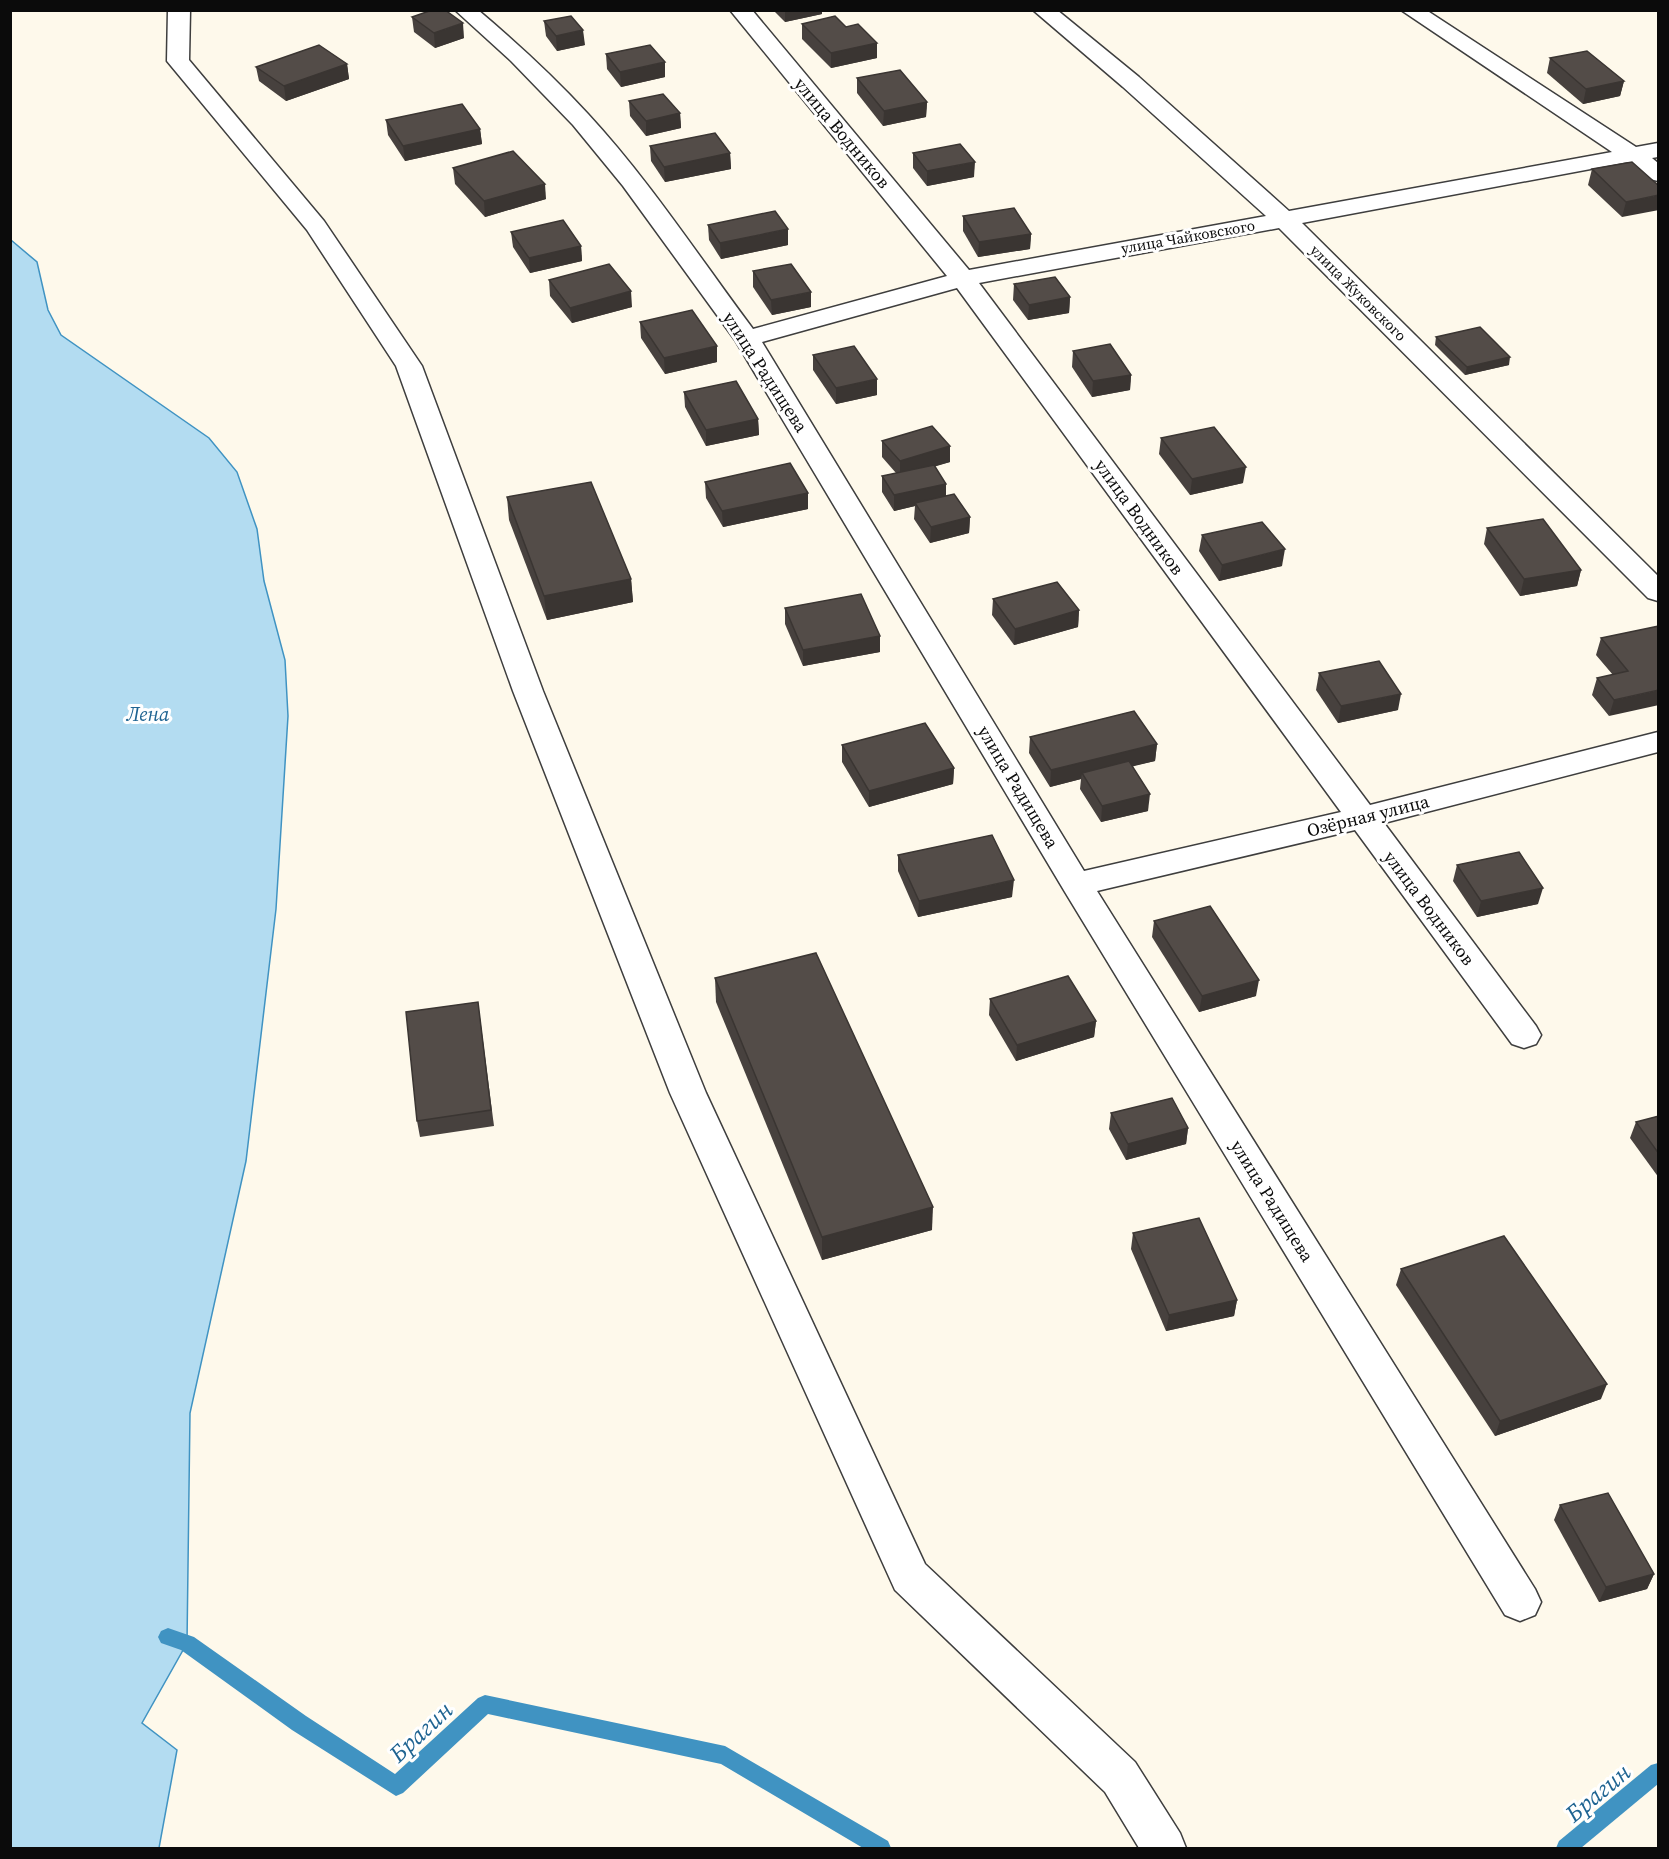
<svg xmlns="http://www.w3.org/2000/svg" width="1669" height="1859" viewBox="0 0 1669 1859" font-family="'Source Serif 4',serif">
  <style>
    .water { fill: #b3dcf1; stroke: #4093c2; stroke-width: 1.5 }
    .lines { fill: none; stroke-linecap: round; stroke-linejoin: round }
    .stream { fill: #4093c2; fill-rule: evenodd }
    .minor-casing { stroke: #3e3e3e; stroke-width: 3 }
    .minor { fill: #fff; fill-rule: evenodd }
    .wall { fill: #47413e }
    .shaded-wall { fill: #3a3532 }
    .building { fill: #534c48; stroke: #3a3532; stroke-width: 1.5 }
    .labels { text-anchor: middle; stroke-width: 6; stroke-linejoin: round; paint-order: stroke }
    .far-street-label { font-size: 15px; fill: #0b0b0b; stroke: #fff }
    .street-label { font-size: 18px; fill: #0b0b0b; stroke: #fff }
    .water-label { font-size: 20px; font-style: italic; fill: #1f6492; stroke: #fff }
    .near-water-label { font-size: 24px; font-style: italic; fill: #1f6492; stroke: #fff }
  </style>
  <rect width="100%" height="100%" fill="#fef9eb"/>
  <!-- water -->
  <path class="water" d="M11 240 37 262 48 310 61 335 209 438 237 472 257 529 264 581 285 660 288 716 276 909 246 1161 190 1413 187 1643 142 1723 177 1750 159 1848H11Z"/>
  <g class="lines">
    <!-- stream -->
    <g class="stream">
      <path d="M168 1628 194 1637 306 1716 395 1774 478 1698 485 1695 725 1746 888 1841 891 1848H863L721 1764 488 1714 403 1793 396 1796 292 1730 181 1650 161 1643 158 1637 161 1631Z"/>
      <path d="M1658 1763V1784L1581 1848H1556L1559 1841 1651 1765Z"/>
    </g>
    <!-- minor casing -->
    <g class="minor-casing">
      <g id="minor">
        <path d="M168 10H190L189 60 324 221 422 366 543 691 706 1093 925 1564 1135 1762 1180 1833 1186 1848H1139L1105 1792 895 1590 670 1093 513 691 396 366 307 230 167 61Z"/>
        <path d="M455 10H478C517 43 554 77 588 114 649 180 699 257 753 329L947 276 730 10H752L969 270 1266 216 1123 87 1033 10H1057L1139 77 1289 211 1612 152 1401 10H1426L1636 147 1658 143V157L1652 158 1658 163V181L1650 179 1628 162 1302 223 1658 576V601L1648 598 1279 228 979 283 1370 805 1658 732V752L1384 823 1536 1026 1541 1035 1536 1044 1524 1048 1512 1044 1355 830 1097 891 1535 1589 1541 1602 1535 1615 1520 1621 1505 1615 1065 892 735 340 623 186 573 125 511 61ZM957 288 1341 812 1084 871 762 342Z"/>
      </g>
    </g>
    <!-- minor -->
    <use href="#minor" class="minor"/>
  </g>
  <!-- wall -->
  <g class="wall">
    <path d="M773 10H822V14L785 22Z"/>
    <path d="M412 17 464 38 435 48 414 32Z"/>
    <path d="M544 21 585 45 557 51 546 36Z"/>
    <path d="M802 24 846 27 877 43V58L831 68 802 39Z"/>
    <path d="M606 54 665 77 621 87 607 69Z"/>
    <path d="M1550 58 1624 81 1620 96 1583 104 1547 73Z"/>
    <path d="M347 64 349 79 286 101 259 81 256 67Z"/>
    <path d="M857 78 927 102 926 117 883 126 857 93Z"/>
    <path d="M629 101 680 113 681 128 646 136 630 116Z"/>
    <path d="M386 120 480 129 482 144 405 161 388 135Z"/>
    <path d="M650 146 730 153 731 169 665 182 651 161Z"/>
    <path d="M913 153 974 177 927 186 913 168Z"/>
    <path d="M453 168 546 199 485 217 455 184Z"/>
    <path d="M1592 169 1659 186 1622 217 1588 185Z"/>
    <path d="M963 216 1031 234 1030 249 978 257 963 231Z"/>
    <path d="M708 225 788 245 721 259 709 240Z"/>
    <path d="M511 232 581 246 582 261 530 273 513 247Z"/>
    <path d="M753 271 811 307 772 315 753 287Z"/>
    <path d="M549 280 632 307 572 323 550 296Z"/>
    <path d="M1014 284 1070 297 1069 313 1028 320 1013 300Z"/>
    <path d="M640 322 717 362 665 374 641 338Z"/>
    <path d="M1436 337 1509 365 1465 375 1435 345Z"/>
    <path d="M1073 351 1131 375 1130 390 1092 397 1072 367Z"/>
    <path d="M813 355 877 395 836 404 813 370Z"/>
    <path d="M684 392 758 419 759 435 706 446 685 407Z"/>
    <path d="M1161 438 1243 483 1190 495 1159 454Z"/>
    <path d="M882 441 950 446V462L935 466 946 496 970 517 969 533 930 543 914 519 915 506 894 511 882 492V476L896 473 882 457Z"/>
    <path d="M705 482 808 493V509L723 527 706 498Z"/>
    <path d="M507 497 631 579 633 602 547 620 509 520Z"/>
    <path d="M1487 528 1581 570 1577 586 1520 596 1484 544Z"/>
    <path d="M1202 535 1282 566 1219 581 1199 551Z"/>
    <path d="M993 599 1079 610 1078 627 1014 645 992 615Z"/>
    <path d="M785 608 880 636V652L803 666 785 624Z"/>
    <path d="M1659 626 1609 716 1592 695 1597 678 1613 675 1596 655 1601 638Z"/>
    <path d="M1319 673 1398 710 1338 723 1316 690Z"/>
    <path d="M1030 737 1157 744 1155 761 1132 766 1148 811 1101 822 1080 789 1081 779 1050 787 1029 753Z"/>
    <path d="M842 745 954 768 953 784 869 807 842 762Z"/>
    <path d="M898 855 1012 897 918 917 898 871Z"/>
    <path d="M1457 865 1538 904 1477 917 1453 881Z"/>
    <path d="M1154 921 1256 996 1199 1012 1152 937Z"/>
    <path d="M715 978 932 1230 822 1260 716 1002Z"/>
    <path d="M990 999 1096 1021 1094 1037 1016 1061 989 1015Z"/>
    <path d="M478 1002 494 1126 420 1137 417 1121Z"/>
    <path d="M1111 1113 1188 1128 1186 1144 1126 1160 1109 1129Z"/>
    <path d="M1659 1116V1178L1630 1138 1636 1122Z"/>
    <path d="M1133 1233 1237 1300 1234 1316 1166 1331 1131 1249Z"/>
    <path d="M1401 1269 1601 1399 1495 1436 1396 1285Z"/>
    <path d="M1560 1505 1654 1574 1647 1589 1599 1602 1554 1520Z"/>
  </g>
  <!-- shaded-wall -->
  <g class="shaded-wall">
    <path d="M785 10H822V14L785 22Z"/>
    <path d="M463 23 464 38 435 48 434 33Z"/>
    <path d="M583 30 585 45 557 51 556 36Z"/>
    <path d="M877 43V58L831 68V53Z"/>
    <path d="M665 62V77L621 87 620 72Z"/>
    <path d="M347 64 349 79 286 101 284 86Z"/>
    <path d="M1624 81 1620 96 1583 104 1586 89Z"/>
    <path d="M927 102 926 117 883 126 884 111Z"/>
    <path d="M680 113 681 128 646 136V121Z"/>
    <path d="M480 129 482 144 405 161 403 146Z"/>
    <path d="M730 153 731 169 665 182 664 167Z"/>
    <path d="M975 162 974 177 927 186V171Z"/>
    <path d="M545 184 546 199 485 217 484 201Z"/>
    <path d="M1659 195V210L1622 217 1626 202Z"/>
    <path d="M788 229V245L721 259 720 243Z"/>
    <path d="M1031 234 1030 249 978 257 979 242Z"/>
    <path d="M581 246 582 261 530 273 529 258Z"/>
    <path d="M631 291 632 307 572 323 570 308Z"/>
    <path d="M811 292V307L772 315 771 300Z"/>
    <path d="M1070 297 1069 313 1028 320 1029 305Z"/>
    <path d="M717 346V362L665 374 664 358Z"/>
    <path d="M1510 357 1509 365 1465 375 1467 367Z"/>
    <path d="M1131 375 1130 390 1092 397 1093 381Z"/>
    <path d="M877 379V395L836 404V388Z"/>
    <path d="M758 419 759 435 706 446V430Z"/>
    <path d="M950 446V462L900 477V461Z"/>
    <path d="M1246 467 1243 483 1190 495 1192 479Z"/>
    <path d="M946 484V500L915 503V506L894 511V495Z"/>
    <path d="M808 493V509L723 527 722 511Z"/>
    <path d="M970 517 969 533 930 543 931 527Z"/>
    <path d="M1285 549 1282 566 1219 581 1222 565Z"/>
    <path d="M1581 570 1577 586 1520 596 1524 579Z"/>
    <path d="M631 579 633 602 547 620 544 596Z"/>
    <path d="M1079 610 1078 627 1014 645 1015 629Z"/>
    <path d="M880 636V652L803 666V650Z"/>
    <path d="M1659 690V705L1609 716 1614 700Z"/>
    <path d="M1401 694 1398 710 1338 723 1341 706Z"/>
    <path d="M1157 744 1155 761 1085 778 1082 773 1081 779 1050 787 1051 770Z"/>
    <path d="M954 768 953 784 869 807V791Z"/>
    <path d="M1150 794 1148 811 1101 822 1102 806Z"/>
    <path d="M1014 880 1012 897 918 917 919 901Z"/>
    <path d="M1543 888 1538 904 1477 917 1481 901Z"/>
    <path d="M1259 980 1256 996 1199 1012 1202 996Z"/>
    <path d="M1096 1021 1094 1037 1016 1061 1017 1045Z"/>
    <path d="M1188 1128 1186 1144 1126 1160 1128 1144Z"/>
    <path d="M933 1207 932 1230 822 1260V1237Z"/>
    <path d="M1237 1300 1234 1316 1166 1331 1169 1315Z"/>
    <path d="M1607 1384 1601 1399 1495 1436 1500 1421Z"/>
    <path d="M1654 1574 1647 1589 1599 1602 1606 1587Z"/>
  </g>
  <!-- building -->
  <g class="building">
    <path d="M432 10H445L463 23 434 33 412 17Z"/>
    <path d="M571 16 583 30 556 36 544 21Z"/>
    <path d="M835 16 846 27 858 24 877 43 831 53 802 24Z"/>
    <path d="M319 45 347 64 284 86 256 67Z"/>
    <path d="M650 45 665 62 620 72 606 54Z"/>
    <path d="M1587 51 1624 81 1586 89 1550 58Z"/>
    <path d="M900 70 927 102 884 111 857 78Z"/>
    <path d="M663 94 680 113 646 121 629 101Z"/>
    <path d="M462 104 480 129 403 146 386 120Z"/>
    <path d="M715 133 730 153 664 167 650 146Z"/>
    <path d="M960 144 975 162 927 171 913 153Z"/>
    <path d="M513 151 545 184 484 201 453 168Z"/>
    <path d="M1632 162 1659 186V195L1626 202 1592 169Z"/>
    <path d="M1014 208 1031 234 979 242 963 216Z"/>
    <path d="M775 211 788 229 720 243 708 225Z"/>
    <path d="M563 220 581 246 529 258 511 232Z"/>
    <path d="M609 264 631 291 570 308 549 280Z"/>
    <path d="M791 264 811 292 771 300 753 271Z"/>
    <path d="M1055 277 1070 297 1029 305 1014 284Z"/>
    <path d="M692 310 717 346 664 358 640 322Z"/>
    <path d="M1480 327 1510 357 1467 367 1436 337Z"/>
    <path d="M1110 344 1131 375 1093 381 1073 351Z"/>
    <path d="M854 346 877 379 836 388 813 355Z"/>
    <path d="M736 381 758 419 706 430 684 392Z"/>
    <path d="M932 426 950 446 900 461 882 441Z"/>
    <path d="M1214 427 1246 467 1192 479 1161 438Z"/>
    <path d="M790 463 808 493 722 511 705 482Z"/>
    <path d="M934 465 946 484 894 495 882 476Z"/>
    <path d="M591 482 631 579 544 596 507 497Z"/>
    <path d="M954 494 970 517 931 527 915 503Z"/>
    <path d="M1543 519 1581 570 1524 579 1487 528Z"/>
    <path d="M1262 522 1285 549 1222 565 1202 535Z"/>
    <path d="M1057 582 1079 610 1015 629 993 599Z"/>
    <path d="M861 594 880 636 803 650 785 608Z"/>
    <path d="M1659 626V690L1614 700 1597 678 1628 671 1601 638Z"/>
    <path d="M1379 661 1401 694 1341 706 1319 673Z"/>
    <path d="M1134 711 1157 744 1051 770 1030 737Z"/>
    <path d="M925 723 954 768 869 791 842 745Z"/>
    <path d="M1129 761 1150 794 1102 806 1082 773Z"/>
    <path d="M992 835 1014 880 919 901 898 855Z"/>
    <path d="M1519 852 1543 888 1481 901 1457 865Z"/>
    <path d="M1210 906 1259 980 1202 996 1154 921Z"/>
    <path d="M816 953 933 1207 822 1237 715 978Z"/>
    <path d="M1068 976 1096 1021 1017 1045 990 999Z"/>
    <path d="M478 1002 491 1110 417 1121 406 1012Z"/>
    <path d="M1172 1098 1188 1128 1128 1144 1111 1113Z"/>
    <path d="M1659 1116V1154L1636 1122Z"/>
    <path d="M1199 1218 1237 1300 1169 1315 1133 1233Z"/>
    <path d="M1504 1236 1607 1384 1500 1421 1401 1269Z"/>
    <path d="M1608 1493 1654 1574 1606 1587 1560 1505Z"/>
  </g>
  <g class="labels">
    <!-- far-street labels -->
    <g class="far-street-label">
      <text transform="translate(1188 237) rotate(-10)" y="5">улица Чайковского</text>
      <text transform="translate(1358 293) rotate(45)" y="5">улица Жуковского</text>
    </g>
    <!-- street labels -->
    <g class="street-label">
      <text transform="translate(842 133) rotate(50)" y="6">улица Водников</text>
      <text transform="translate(765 372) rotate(57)" y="6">улица Радищева</text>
      <text transform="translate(1139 517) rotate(54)" y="6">улица Водников</text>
      <text transform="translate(1018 787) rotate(59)" y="6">улица Радищева</text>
      <text transform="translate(1368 816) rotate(-14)" y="6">Озёрная улица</text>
      <text transform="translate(1429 908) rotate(53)" y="6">улица Водников</text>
      <text transform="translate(1272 1201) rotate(58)" y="6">улица Радищева</text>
    </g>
    <!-- water labels -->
    <g class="water-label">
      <text x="148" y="721">Лена</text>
    </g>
    <!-- near-water labels -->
    <g class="near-water-label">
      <text transform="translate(421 1732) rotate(-43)" y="8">Брагин</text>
      <text transform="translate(1598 1793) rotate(-40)" y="8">Брагин</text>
    </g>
  </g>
  <!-- border -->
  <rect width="1669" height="1859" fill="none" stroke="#0b0b0b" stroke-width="24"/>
</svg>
